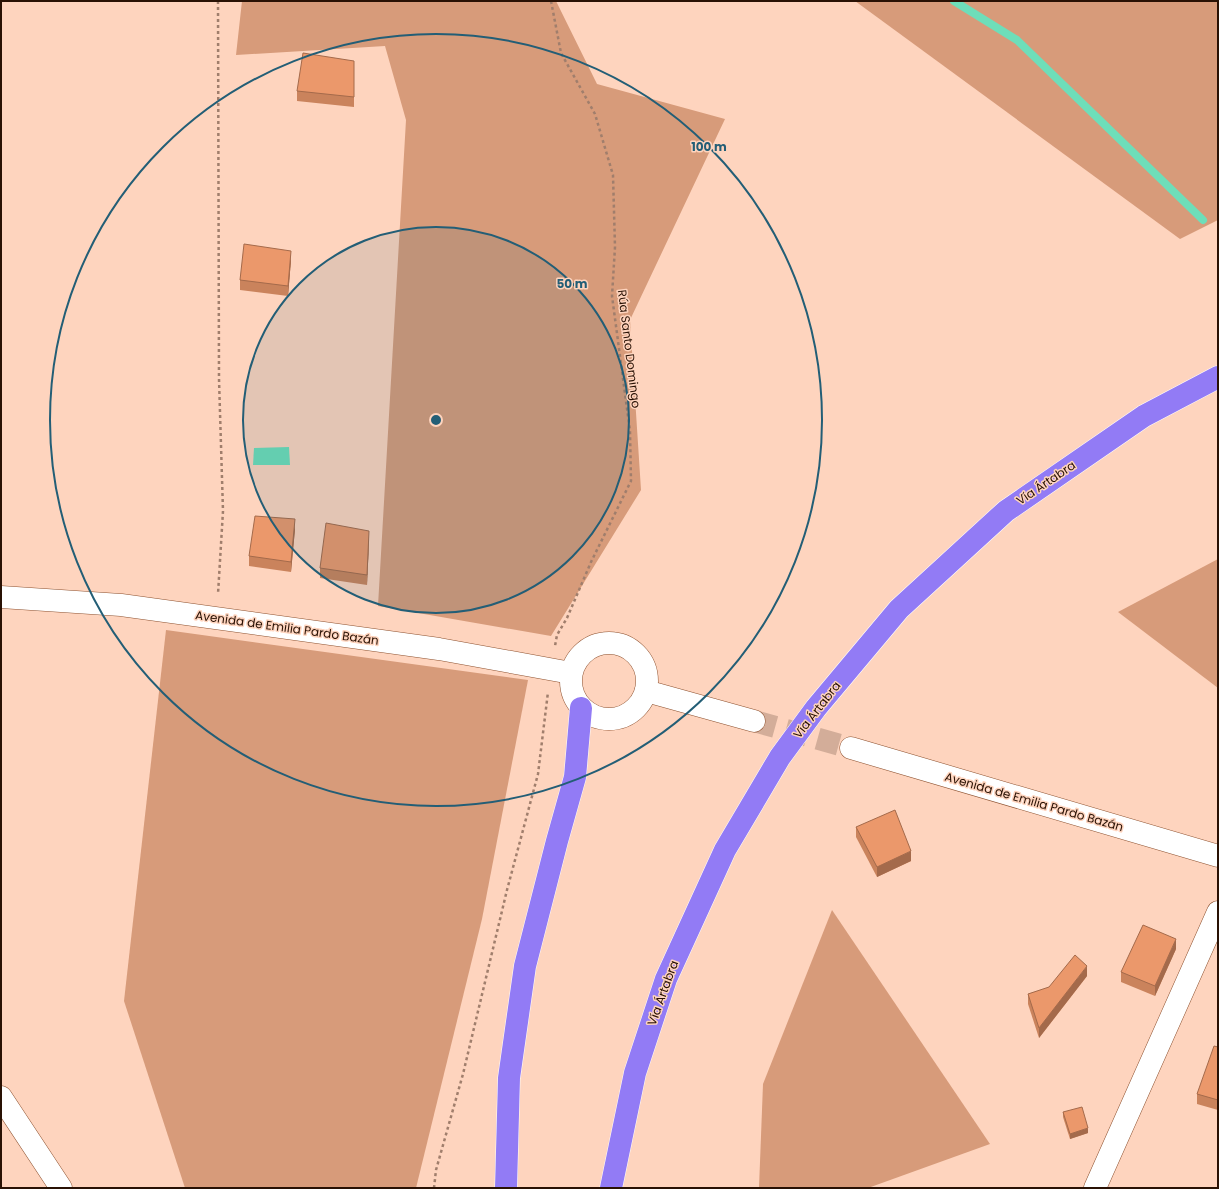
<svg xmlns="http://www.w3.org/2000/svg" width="1219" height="1189" viewBox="0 0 1219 1189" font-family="Poppins,sans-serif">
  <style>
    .green { fill: #d79b7a }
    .water { fill: #6edeb9 }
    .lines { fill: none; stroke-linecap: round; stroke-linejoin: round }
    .stream { stroke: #6edeb9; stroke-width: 8 }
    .minor-tunnel { stroke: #d3ad99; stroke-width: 22; stroke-dasharray: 22 11; stroke-linecap: butt }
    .minor-casing { stroke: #8e5230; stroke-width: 23 }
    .highway-casing { stroke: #fff; stroke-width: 23 }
    .path { stroke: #a07e6c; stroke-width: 2.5; stroke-dasharray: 3 3; stroke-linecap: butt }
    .minor { stroke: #fff; stroke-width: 22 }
    .highway { stroke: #927bf5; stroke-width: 22 }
    .wall { fill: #ca835c }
    .shaded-wall { fill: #a46a4b }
    .building { fill: #eb986b; stroke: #a46a4b }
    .ring { fill: none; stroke: #235e76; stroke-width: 2 }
    .labels { text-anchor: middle; stroke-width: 3; stroke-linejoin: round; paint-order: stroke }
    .street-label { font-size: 12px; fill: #291104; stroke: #fed4be }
    .centre { fill: #235e76; stroke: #fed4be; stroke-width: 2 }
    .ring-label { font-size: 12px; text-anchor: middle; font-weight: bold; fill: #235e76; stroke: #fed4be; stroke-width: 3; stroke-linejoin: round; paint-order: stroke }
  </style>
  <rect width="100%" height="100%" fill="#fed4be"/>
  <!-- green -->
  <g class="green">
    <path d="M242 1H556L597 84 725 119 630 320 641 490 551 636 378 606 406 120 385 46 236 55Z"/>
    <path d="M855 1H1218V220L1180 239Z"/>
    <path d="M1218 559V688L1118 612Z"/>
    <path d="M166 630 528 680 482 919 416 1188H185L124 1001Z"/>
    <path d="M832 910 990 1144 868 1188H759L763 1084Z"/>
  </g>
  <!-- water -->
  <path class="water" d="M289 447 290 465H253L254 448Z"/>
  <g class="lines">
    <!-- stream -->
    <path class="stream" d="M954 1 1017 40 1203 220"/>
    <!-- minor-tunnel -->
    <path class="minor-tunnel" d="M754 721 851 748"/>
    <!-- minor casing -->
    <g class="minor-casing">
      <g id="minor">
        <path d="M1 597 121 605 439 649 571 673"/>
        <circle cx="609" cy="681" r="38"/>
        <path d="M646 691 754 721"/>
        <path d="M851 748 1218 856"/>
        <path d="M1 1097 61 1188"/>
        <path d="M1095 1188 1218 912"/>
      </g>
    </g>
    <!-- highway casing -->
    <g class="highway-casing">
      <g id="highway">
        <path d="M506 1188 509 1078 525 966 557 841 575 777 581 708"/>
        <path d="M611 1188 635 1073 666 979 725 850 780 757 816 708 899 609 1006 511 1144 416 1218 377"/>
      </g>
    </g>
    <!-- path -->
    <g class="path">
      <path d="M218 1 219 379 223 511 218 594"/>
      <path d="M551 1 561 53 595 114 613 175 615 247 612 296 630 431 631 481 591 562 567 618 557 635 555 646"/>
      <path d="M434 1188 436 1170 463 1074 507 890 538 774 548 692"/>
    </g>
    <!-- minor -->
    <use href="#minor" class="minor"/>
    <!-- highway -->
    <use href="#highway" class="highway"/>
  </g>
  <!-- wall -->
  <g class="wall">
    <path d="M354 61V107L297 101V91Z"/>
    <path d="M291 260 288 296 240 290V280Z"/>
    <path d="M295 529 291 572 249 566V556Z"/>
    <path d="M369 541 367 585 320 578V568Z"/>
    <path d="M856 827 911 861 877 877 856 837Z"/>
    <path d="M1176 949 1155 996 1121 982V972Z"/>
    <path d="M1087 976 1039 1038 1028 1004V994Z"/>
    <path d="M1218 1047V1110L1197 1104V1094Z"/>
    <path d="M1063 1112 1088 1133 1070 1139 1063 1117Z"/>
  </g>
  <!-- shaded-wall -->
  <g class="shaded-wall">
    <path d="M291 251V260L288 296V286Z"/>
    <path d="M295 519V529L291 572V562Z"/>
    <path d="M369 531V541L367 585V575Z"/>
    <path d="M911 851V861L877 877V867Z"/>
    <path d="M1176 939V949L1155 996V986Z"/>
    <path d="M1087 966V976L1039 1038V1028Z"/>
    <path d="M1088 1128V1133L1070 1139V1134Z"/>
  </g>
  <!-- building -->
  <g class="building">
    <path d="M303 53 354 61V97L297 91Z"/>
    <path d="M244 244 291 251 288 286 240 280Z"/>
    <path d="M255 516 295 519 291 562 249 556Z"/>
    <path d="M326 523 369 531 367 575 320 568Z"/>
    <path d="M895 810 911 851 877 867 856 827Z"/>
    <path d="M1143 925 1176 939 1155 986 1121 972Z"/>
    <path d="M1075 955 1087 966 1039 1028 1028 994 1049 987Z"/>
    <path d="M1214 1046 1218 1047V1100L1197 1094Z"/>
    <path d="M1082 1107 1088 1128 1070 1134 1063 1112Z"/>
  </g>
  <!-- distance rings -->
  <circle cx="436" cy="420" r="193" fill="#235e76" fill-opacity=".12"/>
  <g class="ring">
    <circle cx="436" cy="420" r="193"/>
    <circle cx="436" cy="420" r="386"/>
  </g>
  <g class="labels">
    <!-- street labels -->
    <g class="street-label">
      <text transform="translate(629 349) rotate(83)" y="4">Rúa Santo Domingo</text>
      <text transform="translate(1046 483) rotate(-34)" y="4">Vía Ártabra</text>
      <text transform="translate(287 628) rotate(8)" y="4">Avenida de Emilia Pardo Bazán</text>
      <text transform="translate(817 710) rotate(-52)" y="4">Vía Ártabra</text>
      <text transform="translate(1034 802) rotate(16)" y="4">Avenida de Emilia Pardo Bazán</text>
      <text transform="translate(663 993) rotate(-70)" y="4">Vía Ártabra</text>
    </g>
  </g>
  <circle cx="436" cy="420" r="6" class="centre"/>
  <g class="ring-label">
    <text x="709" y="151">100 m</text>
    <text x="572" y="288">50 m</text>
  </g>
  <!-- border -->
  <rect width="1219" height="1189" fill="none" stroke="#291104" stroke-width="4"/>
</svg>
